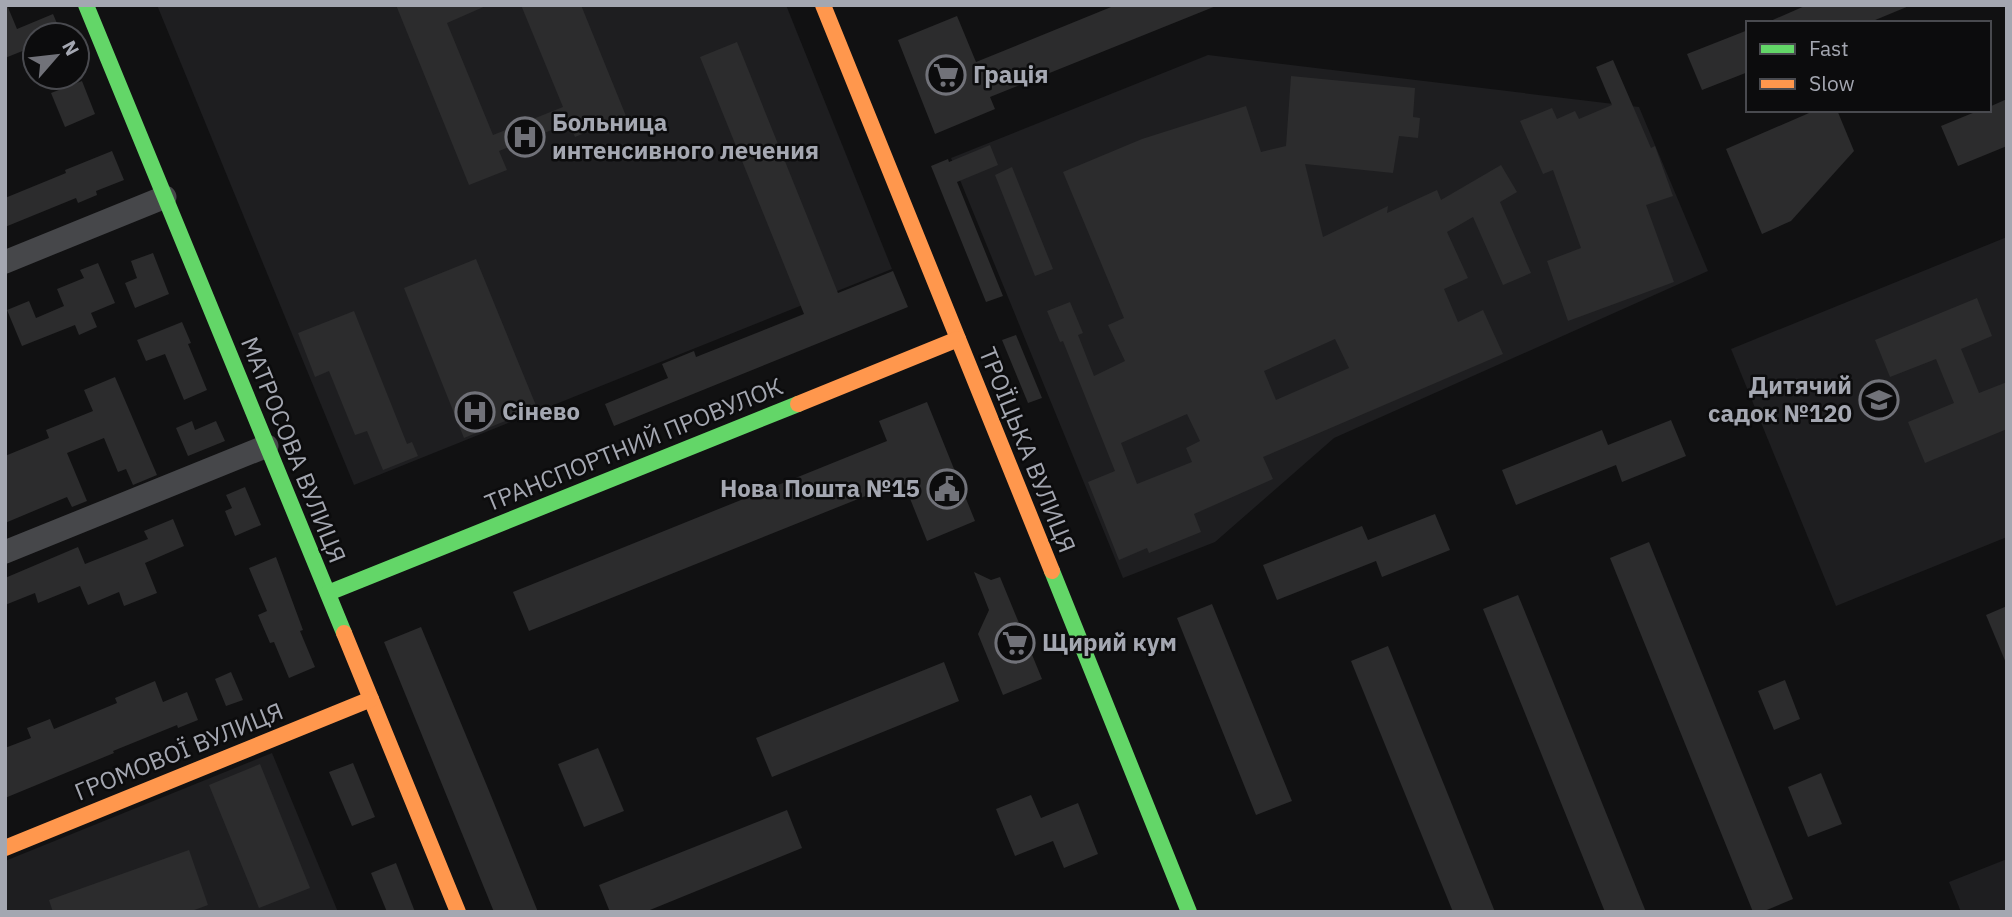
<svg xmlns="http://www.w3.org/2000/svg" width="2012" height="917" viewBox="0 0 2012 917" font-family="'IBM Plex Sans',sans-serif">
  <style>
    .built { fill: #1e1e20 }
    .building { fill: #2c2c2d; fill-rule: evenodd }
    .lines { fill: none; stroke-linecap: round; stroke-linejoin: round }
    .street { stroke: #46474a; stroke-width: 23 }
    .fast { stroke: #63d668; stroke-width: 16 }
    .slow { stroke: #ff974d; stroke-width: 16 }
    .labels { text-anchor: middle; stroke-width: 5; stroke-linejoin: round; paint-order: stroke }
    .poi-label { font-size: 24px; font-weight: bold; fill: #a4a7b1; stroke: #0c0c0d; text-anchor: start }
    .street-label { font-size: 24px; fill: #a4a7b1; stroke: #0c0c0d }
  </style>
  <rect width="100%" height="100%" fill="#111112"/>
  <!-- built -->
  <g class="built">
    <path d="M157 5H786L892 269 354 485Z"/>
    <path d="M1208 55 1639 107 1708 271 1334 438 1215 542 1123 578 951 158Z"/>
    <path d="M2007 237V537L1836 606 1731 349Z"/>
    <path d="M272 753 338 912H5V861Z"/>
    <path d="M2007 859V912H1961L1949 882Z"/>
  </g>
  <!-- building -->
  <g class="building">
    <path d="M5 5H7L17 29 53 14 62 35H35V46L5 58Z"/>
    <path d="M396 5H488L447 23 493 135 563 107 521 5H581L626 116 575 137 569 123 499 151 507 170 469 185Z"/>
    <path d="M1116 5 1216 6 990 97 995 109 935 134 898 40 957 16 976 62Z"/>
    <path d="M1807 5H1909V6L1868 23H1766Z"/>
    <path d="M1748 30V72L1702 90 1687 54Z"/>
    <path d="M737 42 838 293 893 271 908 307 614 426 605 404 668 378 662 364 694 351 696 357 804 314 700 57Z"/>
    <path d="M1613 60 1651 148 1655 146 1673 196 1646 205 1674 282 1568 321 1547 261 1581 248 1553 170 1543 174 1520 121 1552 108 1557 119 1575 111 1579 119 1612 105 1596 67Z"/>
    <path d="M1291 76 1415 88 1413 117 1420 118 1418 138 1399 136 1393 173 1305 164 1323 237 1388 206 1387 213 1437 190 1441 200 1501 165 1517 192 1500 202 1531 273 1503 285 1473 217 1447 232 1468 278 1444 289 1458 322 1483 310 1503 354 1263 457 1273 479 1194 514 1201 532 1149 553 1147 548 1119 560 1088 482 1115 471 1063 341 1060 342 1047 311 1070 302 1083 333 1078 335 1094 376 1125 361 1108 325 1124 318 1063 172 1142 139 1246 106 1261 152 1286 146ZM1335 339 1349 368 1276 400 1264 371ZM1187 414 1200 441 1186 448 1192 462 1137 484 1121 443Z"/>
    <path d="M82 81 95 114 65 127 51 93Z"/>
    <path d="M2007 99V146L1958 166 1941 126 1980 110H1989V107Z"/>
    <path d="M1816 110H1837L1854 151 1791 221 1762 234 1726 149Z"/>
    <path d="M990 145 998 165 957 182 1003 296 986 302 931 166 948 159 949 162Z"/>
    <path d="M112 151 124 180 96 191 97 195 78 203 76 198 5 227V198L66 173 65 170Z"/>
    <path d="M1012 167 1053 269 1035 276 995 175Z"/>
    <path d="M153 253 169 294 135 308 125 283 137 278 131 261Z"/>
    <path d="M476 259 537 408 464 438 404 288Z"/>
    <path d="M98 263 115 303 91 313 97 327 79 335 75 325 22 346 7 310 29 301 36 318 64 306 57 289 84 278 80 270Z"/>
    <path d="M1977 298 1992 336 1961 349 1979 393 2007 382V429L1925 463 1908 422 1954 403 1936 359 1890 377 1875 340Z"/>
    <path d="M354 311 407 444 412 442 418 456 383 470 367 431 355 435 329 371 315 377 298 333Z"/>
    <path d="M182 322 191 343 188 344 207 390 184 400 165 354 146 361 137 340Z"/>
    <path d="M1016 335 1042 398 1028 403 1002 340Z"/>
    <path d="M115 377 157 475 133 485 126 469 118 472 104 438 67 453 87 501 72 507 67 497 5 523V456L49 438 46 430 93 411 84 390Z"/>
    <path d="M927 402 975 521 927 541 903 481 529 631 513 592 887 441 879 421Z"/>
    <path d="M1671 420 1686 456 1622 482 1616 465 1516 505 1502 470 1602 430 1608 445Z"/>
    <path d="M192 421 195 430 216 421 225 441 188 456 176 428Z"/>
    <path d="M245 487 261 525 235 536 225 511 232 508 226 495Z"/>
    <path d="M1435 514 1450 550 1382 577 1376 561 1277 600 1263 565 1362 526 1368 540Z"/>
    <path d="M173 519 184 546 145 563 157 593 124 606 119 592 88 605 80 586 38 603 35 593 5 605V578L78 547 85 564 148 539 144 531Z"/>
    <path d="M1649 542 1793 899 1762 912H1753L1610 558Z"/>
    <path d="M276 557 303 630 300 631 315 667 289 678 274 642 270 643 258 615 267 611 249 568Z"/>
    <path d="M974 572 991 580 1000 577 1042 679 1003 695 978 634 989 610Z"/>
    <path d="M1518 595 1527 617 1646 912H1605L1483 609Z"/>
    <path d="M1212 604 1292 801 1256 815 1177 618Z"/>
    <path d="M2007 606V663H2006L1986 615Z"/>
    <path d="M421 627 487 786 538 912H494L384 642Z"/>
    <path d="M1388 646 1451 802 1495 912H1453L1351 661Z"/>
    <path d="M944 662 959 701 772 777 756 738Z"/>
    <path d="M231 672 243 700 226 706 215 679Z"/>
    <path d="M1785 680 1800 719 1774 730 1758 691Z"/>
    <path d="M155 681 163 702 187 692 198 720 178 728 177 725 113 751 114 753 5 798V748L31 738 27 728 50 719 54 729 117 703 115 698Z"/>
    <path d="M598 748 624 811 584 827 558 764Z"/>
    <path d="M353 763 375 817 352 826 329 772Z"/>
    <path d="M260 764 310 888 259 908 209 785Z"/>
    <path d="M1821 773 1842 824 1808 837 1788 787Z"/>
    <path d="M1031 795 1041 818 1078 803 1098 854 1064 868 1053 841 1015 856 996 809Z"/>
    <path d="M787 810 802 848 645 912H610L599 885Z"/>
    <path d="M189 850 208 905 189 912H53L49 900Z"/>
    <path d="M396 863 415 912H387L371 873Z"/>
  </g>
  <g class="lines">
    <!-- street -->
    <g class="street">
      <path d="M5 262 165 197"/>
      <path d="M5 552 267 446"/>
    </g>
    <!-- fast -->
    <g class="fast">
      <path d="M86 5 344 633"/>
      <path d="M1052 571 1189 912"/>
      <path d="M328 593 798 404"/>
    </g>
    <!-- slow -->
    <g class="slow">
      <path d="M823 5 1052 571"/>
      <path d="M798 404 958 339"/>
      <path d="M344 633 458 912"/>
      <path d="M5 848 371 699"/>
    </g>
  </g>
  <!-- icons -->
  <defs>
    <g id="supermarket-ring" transform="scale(2.0125)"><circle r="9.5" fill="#0c0c0d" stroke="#717279" stroke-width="1.5"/><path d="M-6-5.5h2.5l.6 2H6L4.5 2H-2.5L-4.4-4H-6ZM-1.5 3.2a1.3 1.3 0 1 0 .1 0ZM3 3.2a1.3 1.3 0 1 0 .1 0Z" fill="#717279"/></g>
    <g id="hospital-ring" transform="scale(2.0125)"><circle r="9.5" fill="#0c0c0d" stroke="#717279" stroke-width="1.5"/><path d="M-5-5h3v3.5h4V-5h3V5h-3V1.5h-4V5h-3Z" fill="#717279"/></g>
    <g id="school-ring" transform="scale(2.0125)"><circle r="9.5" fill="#0c0c0d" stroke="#717279" stroke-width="1.5"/><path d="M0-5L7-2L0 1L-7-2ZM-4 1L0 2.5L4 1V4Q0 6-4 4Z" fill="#717279"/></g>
    <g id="civic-ring" transform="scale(2.0125)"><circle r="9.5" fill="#0c0c0d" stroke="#717279" stroke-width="1.5"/><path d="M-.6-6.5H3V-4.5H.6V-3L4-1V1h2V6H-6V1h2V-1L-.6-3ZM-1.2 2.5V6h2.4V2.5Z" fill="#717279"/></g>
  </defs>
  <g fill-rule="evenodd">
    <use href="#supermarket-ring" x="946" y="75"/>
    <use href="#hospital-ring" x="525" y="137"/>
    <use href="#school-ring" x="1879" y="400"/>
    <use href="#hospital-ring" x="475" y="412"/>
    <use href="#civic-ring" x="947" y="489"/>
    <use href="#supermarket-ring" x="1015" y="643"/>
  </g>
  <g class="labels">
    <!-- poi labels -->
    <g class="poi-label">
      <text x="973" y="83">Грація</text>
      <text x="552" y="131">Больница<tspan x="552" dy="28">интенсивного лечения</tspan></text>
      <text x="1852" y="394" text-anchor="end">Дитячий<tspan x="1852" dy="28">садок №120</tspan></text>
      <text x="502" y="420">Сінево</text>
      <text x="920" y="497" text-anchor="end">Нова Пошта №15</text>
      <text x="1042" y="651">Щирий кум</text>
    </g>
    <!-- street labels -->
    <g class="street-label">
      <text transform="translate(634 445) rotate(-22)" y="8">ТРАНСПОРТНИЙ ПРОВУЛОК</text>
      <text transform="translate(293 450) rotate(68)" y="8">МАТРОСОВА ВУЛИЦЯ</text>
      <text transform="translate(1027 450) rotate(68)" y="8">ТРОЇЦЬКА ВУЛИЦЯ</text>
      <text transform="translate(179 752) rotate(-22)" y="8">ГРОМОВОЇ ВУЛИЦЯ</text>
    </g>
  </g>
  <!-- border -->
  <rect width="2012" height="917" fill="none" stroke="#a4a7b1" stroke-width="14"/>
  <!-- legend -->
  <rect x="1746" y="21" width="245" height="91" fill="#0c0c0d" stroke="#494a4f" stroke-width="2"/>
  <rect x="1760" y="44" width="35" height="10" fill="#63d668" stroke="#494a4f" stroke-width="2"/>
  <text x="1809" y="56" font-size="21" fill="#a4a7b1">Fast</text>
  <rect x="1760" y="79" width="35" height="10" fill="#ff974d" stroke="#494a4f" stroke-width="2"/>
  <text x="1809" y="91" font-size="21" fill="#a4a7b1">Slow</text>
  <!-- north arrow -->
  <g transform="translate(56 56) rotate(62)"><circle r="33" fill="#0c0c0d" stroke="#494a4f" stroke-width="2"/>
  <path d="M0-5L12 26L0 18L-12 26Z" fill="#717279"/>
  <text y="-10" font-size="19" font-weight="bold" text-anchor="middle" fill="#a4a7b1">N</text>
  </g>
</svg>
